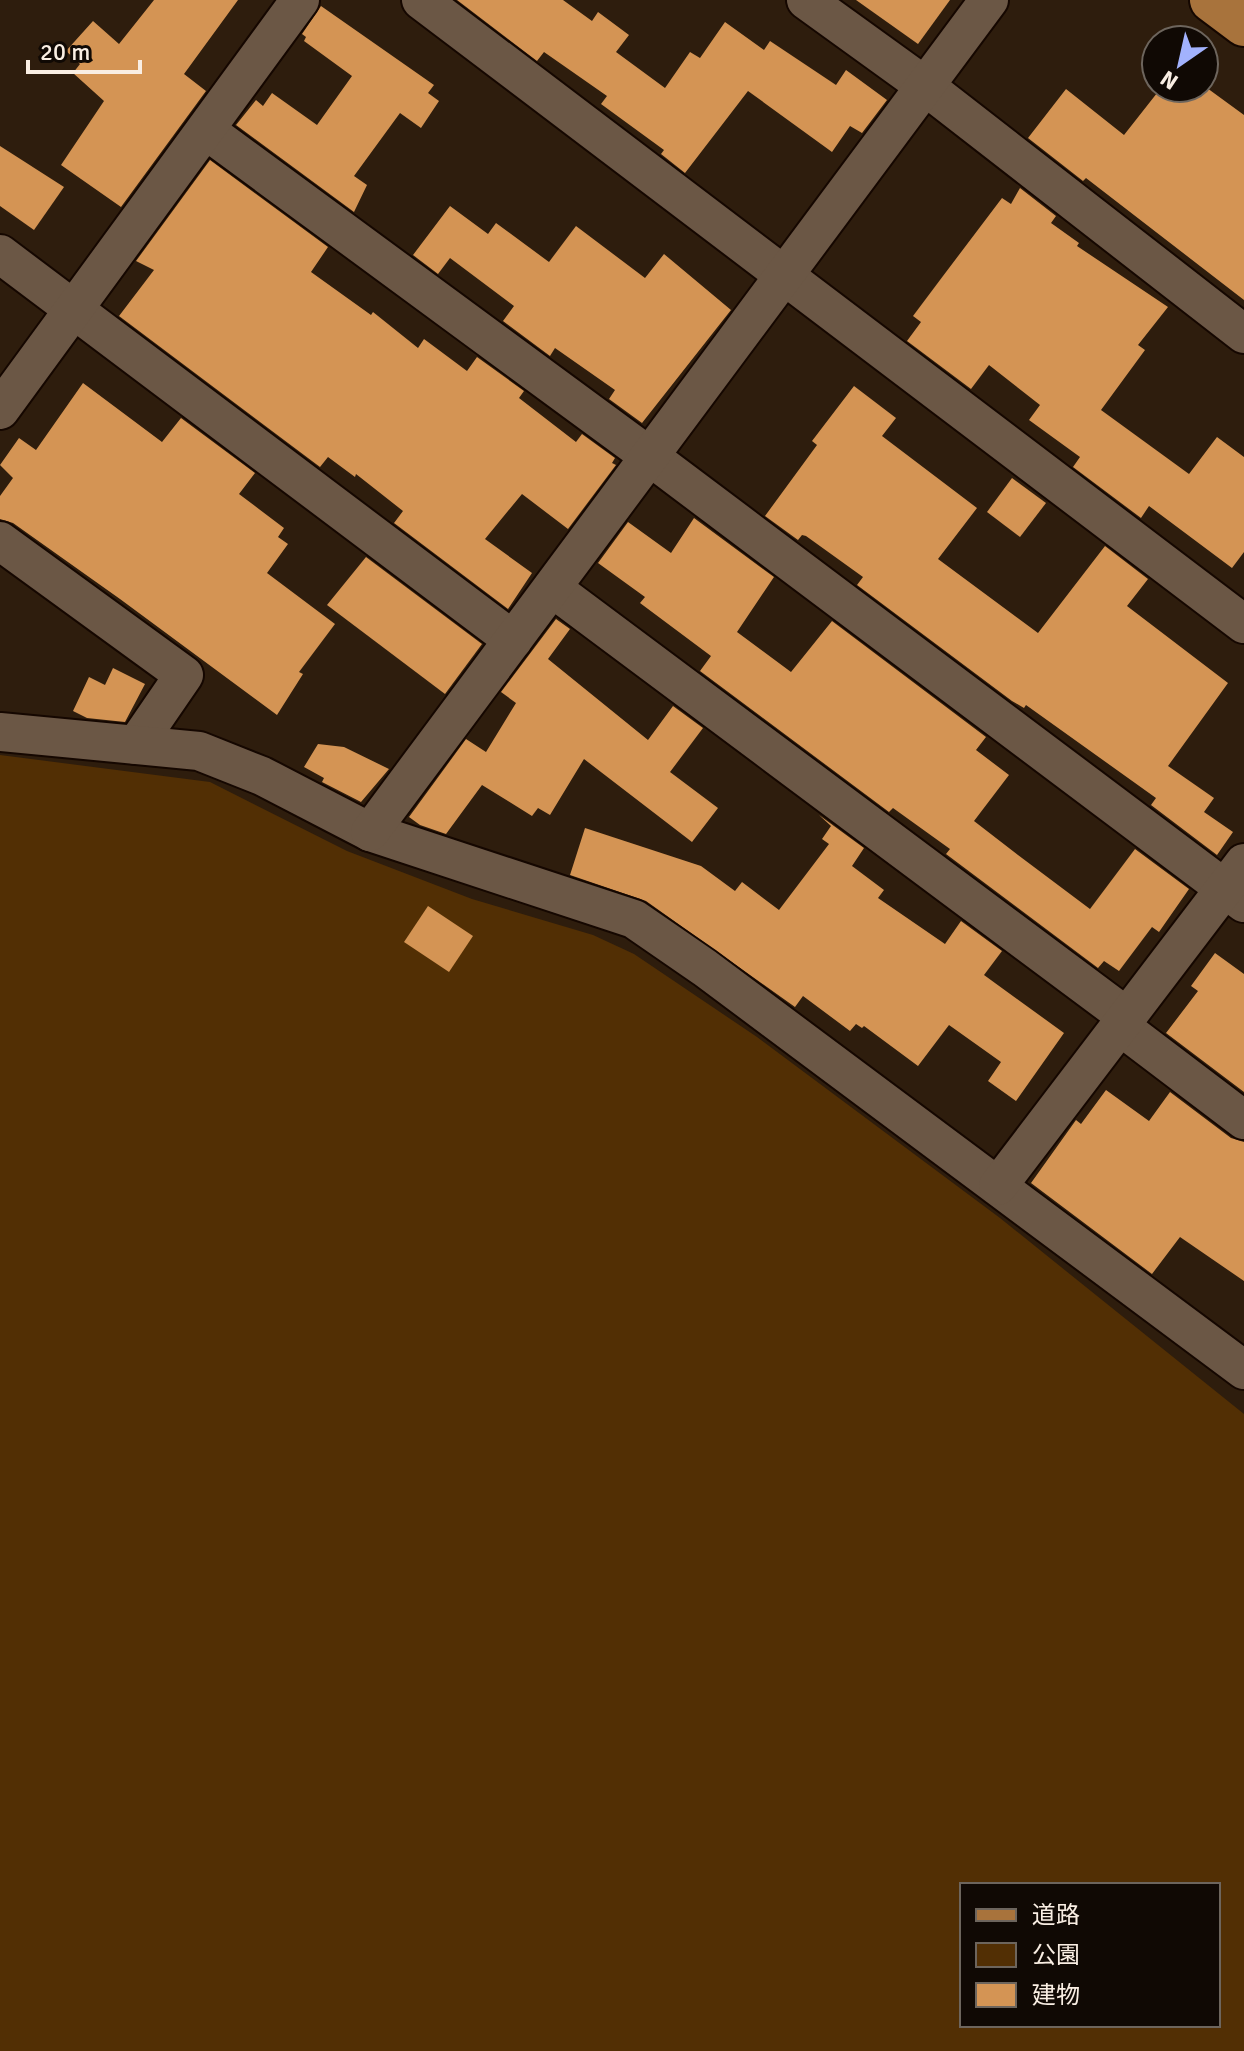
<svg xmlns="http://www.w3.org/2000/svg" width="1244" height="2051" viewBox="0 0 1244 2051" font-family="Signika,'Noto Sans JP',sans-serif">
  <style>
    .green { fill: #522f04; fill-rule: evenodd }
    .building { fill: #d49454 }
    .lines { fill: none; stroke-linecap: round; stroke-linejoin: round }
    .minor-casing { stroke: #150700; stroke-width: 42 }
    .major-casing { stroke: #150700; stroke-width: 48 }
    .minor { stroke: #6b5745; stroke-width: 38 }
    .major { stroke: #a8733c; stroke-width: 44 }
  </style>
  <rect width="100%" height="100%" fill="#2e1d0d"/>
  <!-- green -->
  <path class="green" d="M0 755 210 782 347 851 472 899 593 935 634 954 757 1037 1000 1218 1244 1414V2051H0ZM962 1885H1218V2025H962Z"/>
  <!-- building -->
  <g class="building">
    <path d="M154 0H238L184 74 206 91 121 207 61 165 104 101 73 73 80 64 66 51 93 21 119 44Z"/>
    <path d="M457 0H563L592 21 598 12 629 35 616 52 665 88 690 52 700 58 725 22 764 50 770 41 836 85 846 70 887 100 862 133 850 126 832 152 748 91 685 173 661 154 664 150 601 104 607 96 544 52 537 61Z"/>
    <path d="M856 0H950L918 44Z"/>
    <path d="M321 6 434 85 428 93 439 101 421 128 400 113 354 176 367 185 354 212 236 125 256 100 263 106 272 93 317 125 352 76 304 41 306 37 302 34Z"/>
    <path d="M1161 88H1207L1244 115V300L1086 178 1083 181 1028 138 1066 89 1124 135Z"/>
    <path d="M0 146 64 187 34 230 0 206Z"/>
    <path d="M210 160 328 247 311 272 371 315 373 312 418 348 424 339 467 371 477 357 524 391 519 398 576 442 582 434 615 458 612 463 616 465 568 529 522 494 485 539 532 573 508 609 394 523 403 511 356 474 355 477 328 457 320 467 119 316 154 270 136 261Z"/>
    <path d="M1020 188 1056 216 1051 223 1079 243 1077 246 1168 307 1138 345 1145 350 1101 410 1189 474 1217 437 1244 457V552L1232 568 1149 506 1141 518 1073 467 1080 457 1029 420 1040 405 989 365 971 389 907 341 921 322 913 316 943 276 1002 198 1011 204Z"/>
    <path d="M450 206 488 234 496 223 549 262 576 226 645 278 664 254 731 310 642 423 609 399 615 390 555 348 550 356 503 321 514 306 450 258 438 274 413 255Z"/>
    <path d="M83 383 162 442 181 418 255 473 239 494 284 528 278 537 288 544 267 573 335 624 299 672 303 674 277 715 120 599 13 523 0 519V496L13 478 0 465 19 438 36 450Z"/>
    <path d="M854 386 896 418 882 436 977 508 938 559 1038 633 1105 546 1148 579 1127 606 1228 683 1168 766 1214 798 1204 812 1233 832 1217 855 1151 805 1156 798 1026 705 1024 708 1012 701 857 585 863 577 806 536 802 535 798 540 765 516 817 445 812 441Z"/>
    <path d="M1012 478 1046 503 1020 537 987 512Z"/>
    <path d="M694 518 774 577 737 632 791 672 832 621 986 737 976 750 1009 775 974 821 1018 855 1090 909 1135 849 1189 889 1159 932 1152 927 1119 971 1104 961 1098 968 946 854 950 849 893 808 889 812 700 671 711 656 640 603 645 597 598 563 628 522 671 553Z"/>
    <path d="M366 557 482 644 445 694 327 605Z"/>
    <path d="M556 619 570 629 548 659 648 740 673 706 703 728 670 772 718 808 692 842 584 759 550 815 538 808 532 816 482 785 446 834 420 825 409 817 466 739 486 752 516 703 501 692Z"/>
    <path d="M113 668 145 684 125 722 87 718 73 711 89 677 105 685Z"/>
    <path d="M318 744 344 747 389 769 361 802 322 782 324 778 304 767Z"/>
    <path d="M819 815 864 848 852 866 884 890 878 898 945 944 961 921 1002 951 984 975 1064 1033 1016 1101 988 1081 1001 1062 949 1025 918 1066 864 1026 862 1028 856 1024 850 1031 803 996 795 1007 646 901 570 875 585 828 701 866 735 891 742 882 779 910 829 844 822 839 831 826Z"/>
    <path d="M428 906 473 936 449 972 404 942Z"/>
    <path d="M1215 953 1244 974V1092L1166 1033 1198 991 1191 986Z"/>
    <path d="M1106 1090 1149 1121 1170 1092 1231 1138 1244 1142V1281L1180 1237 1152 1274 1031 1183 1076 1120 1081 1124Z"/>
  </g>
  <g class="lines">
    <!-- minor casing -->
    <g class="minor-casing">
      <g id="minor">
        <path d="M421 0 1244 624"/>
        <path d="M806 0 925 86 1244 334"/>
        <path d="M207 131 649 456 1244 903"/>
        <path d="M0 254 513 640"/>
        <path d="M0 410 300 0"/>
        <path d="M0 541 184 675 136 745"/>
        <path d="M552 588 1127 1017"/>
        <path d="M0 732 199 751 262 776 370 832 634 919 705 968 1244 1370"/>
        <path d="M370 832 989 0"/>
        <path d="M1120 1026 1244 1120"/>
        <path d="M998 1186 1244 863"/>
      </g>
    </g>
    <!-- major casing -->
    <g class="major-casing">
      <path id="major" d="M1212 0 1244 24"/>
    </g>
    <!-- minor -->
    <use href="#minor" class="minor"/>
    <!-- major -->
    <use href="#major" class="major"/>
  </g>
  <!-- legend -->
  <rect x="960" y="1883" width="260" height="144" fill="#100904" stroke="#6d655d" stroke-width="2"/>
  <rect x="976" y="1909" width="40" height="12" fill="#a8733c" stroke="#6d655d" stroke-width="2"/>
  <text x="1032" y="1923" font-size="24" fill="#f9eee3">道路</text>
  <rect x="976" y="1943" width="40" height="24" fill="#522f04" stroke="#6d655d" stroke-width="2"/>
  <text x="1032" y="1963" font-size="24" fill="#f9eee3">公園</text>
  <rect x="976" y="1983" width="40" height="24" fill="#d49454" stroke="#6d655d" stroke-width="2"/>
  <text x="1032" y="2003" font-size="24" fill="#f9eee3">建物</text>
  <!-- north arrow -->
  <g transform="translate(1180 64) rotate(214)"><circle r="38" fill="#100904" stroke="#6d655d" stroke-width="2"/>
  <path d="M0-6L14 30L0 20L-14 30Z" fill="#a2b2fd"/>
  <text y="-12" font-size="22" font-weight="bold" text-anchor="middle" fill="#f9eee3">N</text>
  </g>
  <!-- scale -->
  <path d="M28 60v12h112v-12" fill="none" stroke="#f9eee3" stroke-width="4"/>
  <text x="40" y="60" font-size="24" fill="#f9eee3" stroke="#100904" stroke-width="6" paint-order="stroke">20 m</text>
</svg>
